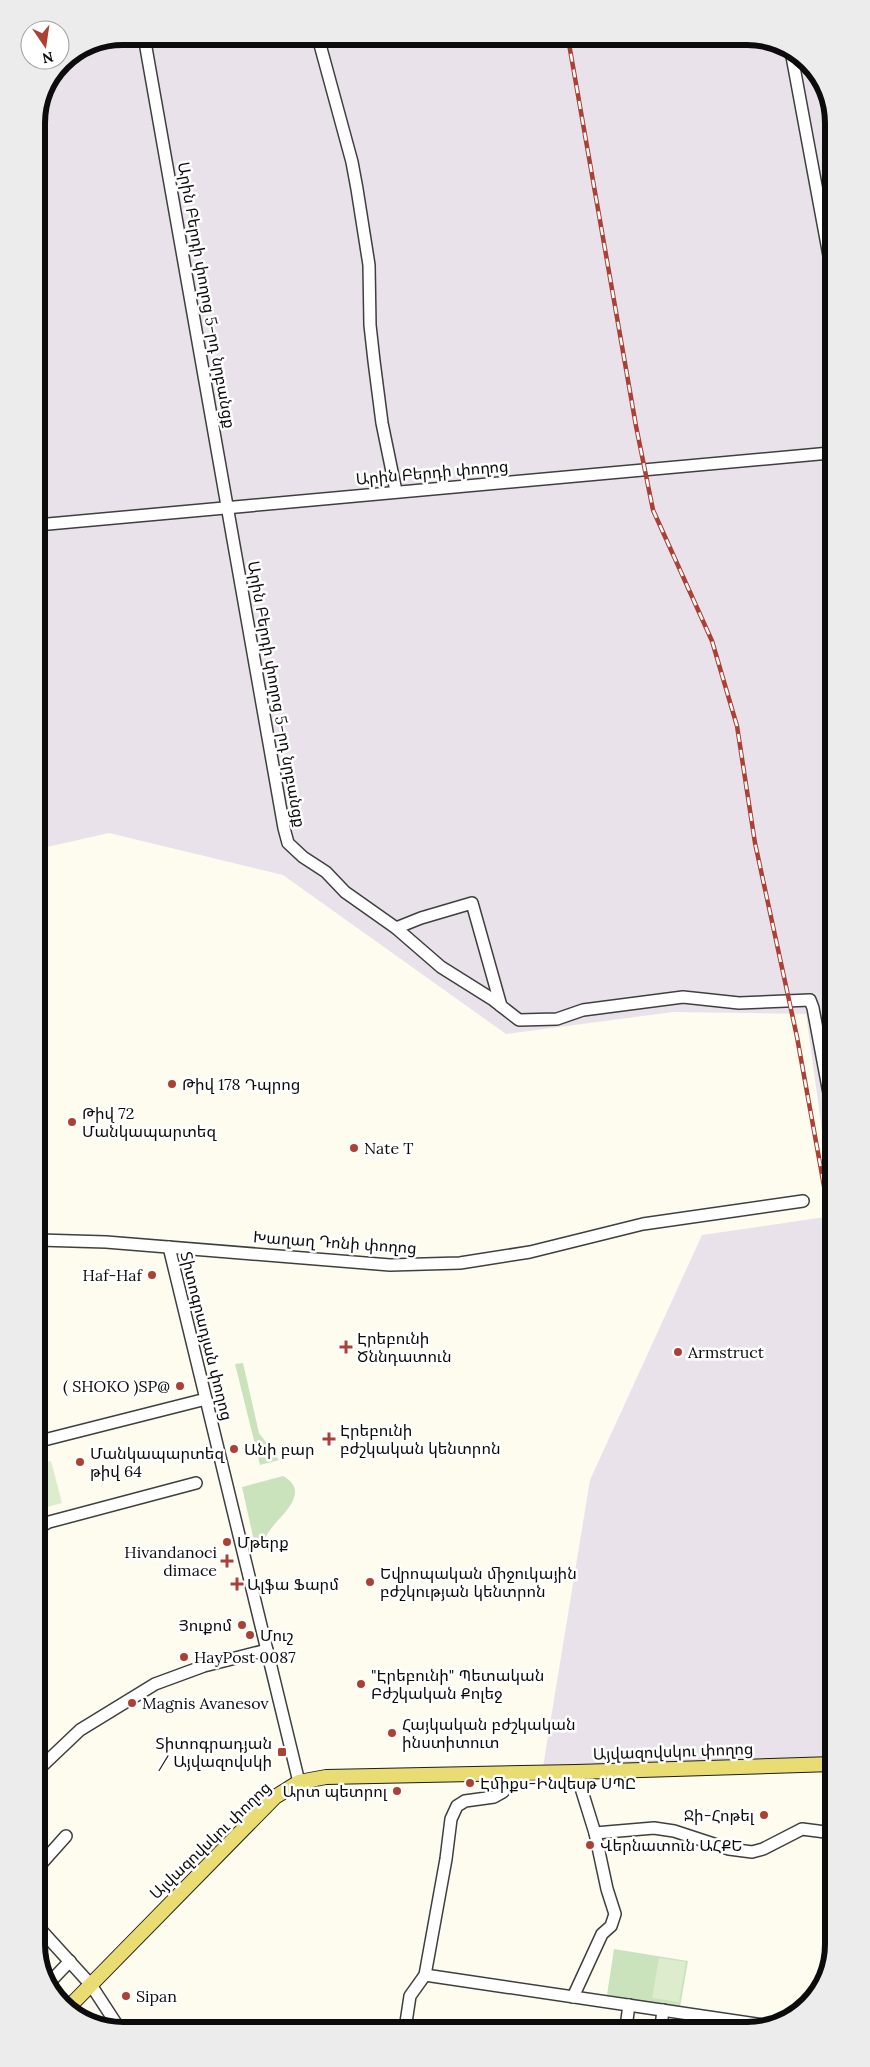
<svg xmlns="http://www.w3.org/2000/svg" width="870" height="2067" viewBox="0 0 870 2067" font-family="Lora,'Noto Sans Armenian',serif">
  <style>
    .industrial { fill: #eae2ea }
    .green { fill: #cbe3bc }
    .pitch { fill: #ddeccc }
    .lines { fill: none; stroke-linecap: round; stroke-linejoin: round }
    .minor-casing { stroke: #3f3f3f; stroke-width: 14 }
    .major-casing { stroke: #1d1d1d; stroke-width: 16 }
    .minor { stroke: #fff; stroke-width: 11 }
    .major { stroke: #e8dc73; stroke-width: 14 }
    .rail-casing { stroke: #ac4035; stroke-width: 4.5 }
    .rail { stroke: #fff; stroke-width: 2.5; stroke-dasharray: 8; stroke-linecap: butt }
    .poi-dot { fill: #ac4035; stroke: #fff; stroke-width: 2 }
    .labels { text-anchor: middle; stroke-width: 5; stroke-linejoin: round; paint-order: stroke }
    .street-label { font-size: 16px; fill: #0c0c0c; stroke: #fff }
    .poi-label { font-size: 16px; fill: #0c0c0c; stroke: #fff; text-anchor: start }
    .rim { fill: none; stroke: #0c0c0c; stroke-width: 6 }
  </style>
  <rect width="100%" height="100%" fill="#fdfcee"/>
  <!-- industrial -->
  <g class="industrial">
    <path d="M753 36 800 54 829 95 832 1204 806 1014 673 1012 506 1034 283 875 109 833 38 849 36 118 62 61 90 43Z"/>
    <path d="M832 1216 833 1757 543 1767 590 1480 702 1235Z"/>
  </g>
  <!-- green -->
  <g class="green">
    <path d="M243 1363 259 1433 279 1460 260 1465 235 1364Z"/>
    <path d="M283 1476C312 1492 281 1515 270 1530 266 1535 265 1541 260 1546H255L242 1487Z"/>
    <path d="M614 1949 688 1961 680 2007 607 1995Z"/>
  </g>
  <!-- pitch -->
  <g class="pitch">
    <path d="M51 1461 62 1503 40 1509V1464Z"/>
    <path d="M659 1958 686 1962 679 2002 652 1998Z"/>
  </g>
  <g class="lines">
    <!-- minor casing -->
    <g class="minor-casing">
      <g id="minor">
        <path d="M319 41 352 162 357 189 369 265 370 325 374 361 382 423 396 491"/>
        <path d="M145 42 284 828 288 843 303 857 326 872 345 892 396 928 441 967 492 999 519 1020 557 1019 583 1010 683 997 739 1003 810 1000 813 1008 832 1109"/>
        <path d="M791 51 830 261"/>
        <path d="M37 525 830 453"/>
        <path d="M396 928 421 918 472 903 501 1006"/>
        <path d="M39 1240 106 1242 390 1265 460 1263 530 1252 643 1224 803 1201"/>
        <path d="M169 1247 299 1782"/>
        <path d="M40 1441 206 1399"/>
        <path d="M40 1527 49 1522 196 1483"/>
        <path d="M40 1768 80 1730 155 1684 204 1666 267 1650"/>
        <path d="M595 1833 654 1828 674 1831 729 1849 752 1852 763 1849 802 1829 833 1833"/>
        <path d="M41 1864 66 1836"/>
        <path d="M41 1930 91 1985 121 2031"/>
        <path d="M425 1975 770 2026"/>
        <path d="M49 1983 70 1961"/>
        <path d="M573 1997 602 1934 611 1926 615 1914 607 1889 595 1833 576 1772"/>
        <path d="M626 2027 629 2005"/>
        <path d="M661 2027 663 2010"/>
        <path d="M405 2029 410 1996 425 1975 446 1859 451 1819 457 1806 465 1801 494 1797 503 1792 508 1773"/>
      </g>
    </g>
    <!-- major casing -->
    <g class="major-casing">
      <path id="major" d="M67 2009 275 1797 299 1782 326 1777 576 1772 833 1764"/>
    </g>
    <!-- minor -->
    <use href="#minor" class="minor"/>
    <!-- major -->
    <use href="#major" class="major"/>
    <!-- rail casing -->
    <g class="rail-casing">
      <path id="rail" d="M568 38 636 426 653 510 712 641 737 726 755 843 797 1037 832 1230"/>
    </g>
    <!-- rail -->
    <use href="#rail" class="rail"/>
  </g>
  <!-- markers -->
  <g class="poi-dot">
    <circle cx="172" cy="1084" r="5"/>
    <circle cx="72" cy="1122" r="5"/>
    <circle cx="354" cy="1148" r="5"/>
    <circle cx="152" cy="1275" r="5"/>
    <path d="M343.5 1339.5h5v5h5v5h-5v5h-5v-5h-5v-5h5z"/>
    <circle cx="678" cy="1352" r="5"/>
    <circle cx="180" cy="1386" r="5"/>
    <path d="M326.5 1431.5h5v5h5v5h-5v5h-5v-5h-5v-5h5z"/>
    <circle cx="234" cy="1449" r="5"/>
    <circle cx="80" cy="1462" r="5"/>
    <circle cx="227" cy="1542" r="5"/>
    <path d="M224.5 1553.5h5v5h5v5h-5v5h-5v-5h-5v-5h5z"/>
    <circle cx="370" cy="1582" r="5"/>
    <path d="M234.5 1576.5h5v5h5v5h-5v5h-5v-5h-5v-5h5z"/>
    <circle cx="242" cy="1625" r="5"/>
    <circle cx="250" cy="1635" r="5"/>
    <circle cx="184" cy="1657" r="5"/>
    <circle cx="361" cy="1684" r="5"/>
    <circle cx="132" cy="1703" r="5"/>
    <circle cx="392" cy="1733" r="5"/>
    <rect x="277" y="1747" width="10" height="10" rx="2.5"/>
    <circle cx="470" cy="1783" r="5"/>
    <circle cx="397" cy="1791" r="5"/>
    <circle cx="764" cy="1815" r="5"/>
    <circle cx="590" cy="1845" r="5"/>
    <circle cx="126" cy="1996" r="5"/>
  </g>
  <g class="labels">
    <!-- street labels -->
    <g class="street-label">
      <text transform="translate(207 295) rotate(80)" y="6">Արին Բերդի փողոց 5-րդ նրբանցք</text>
      <text transform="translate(432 472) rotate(-5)" y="6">Արին Բերդի փողոց</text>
      <text transform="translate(277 694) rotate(80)" y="6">Արին Բերդի փողոց 5-րդ նրբանցք</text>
      <text transform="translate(335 1242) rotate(4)" y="6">Խաղաղ Դոնի փողոց</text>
      <text transform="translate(207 1336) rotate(76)" y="6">Տիտոգրադյան փողոց</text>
      <text transform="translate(673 1751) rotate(-2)" y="6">Այվազովսկու փողոց</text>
      <text transform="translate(210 1840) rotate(-44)" y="6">Այվազովսկու փողոց</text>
    </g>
    <!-- poi labels -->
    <g class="poi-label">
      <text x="182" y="1090">Թիվ 178 Դպրոց</text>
      <text x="82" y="1119">Թիվ 72<tspan x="82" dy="18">Մանկապարտեզ</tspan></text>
      <text x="364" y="1154">Nate T</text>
      <text x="142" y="1281" text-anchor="end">Haf-Haf</text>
      <text x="357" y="1344">Էրեբունի<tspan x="357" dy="18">Ծննդատուն</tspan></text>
      <text x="688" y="1358">Armstruct</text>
      <text x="170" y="1392" text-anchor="end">( SHOKO )SP@</text>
      <text x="340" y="1436">Էրեբունի<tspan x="340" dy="18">բժշկական կենտրոն</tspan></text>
      <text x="244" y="1455">Անի բար</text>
      <text x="90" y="1459">Մանկապարտեզ<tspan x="90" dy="18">թիվ 64</tspan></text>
      <text x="237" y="1548">Մթերք</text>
      <text x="217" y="1558" text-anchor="end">Hivandanoci<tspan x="217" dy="18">dimace</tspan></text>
      <text x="380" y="1579">Եվրոպական միջուկային<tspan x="380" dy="18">բժշկության կենտրոն</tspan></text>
      <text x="247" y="1590">Ալֆա Ֆարմ</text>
      <text x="232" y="1631" text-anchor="end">Յուքոմ</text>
      <text x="260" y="1641">Մուշ</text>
      <text x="194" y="1663">HayPost 0087</text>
      <text x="371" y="1681">"Էրեբունի" Պետական<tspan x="371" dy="18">Բժշկական Քոլեջ</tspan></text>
      <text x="142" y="1709">Magnis Avanesov</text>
      <text x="402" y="1730">Հայկական բժշկական<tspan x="402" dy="18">ինստիտուտ</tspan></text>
      <text x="272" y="1749" text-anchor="end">Տիտոգրադյան<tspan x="272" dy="18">/ Այվազովսկի</tspan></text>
      <text x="480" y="1789">Էմիքս-Ինվեսթ ՍՊԸ</text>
      <text x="387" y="1797" text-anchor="end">Արտ պետրոլ</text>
      <text x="754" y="1821" text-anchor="end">Ջի-Հոթել</text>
      <text x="600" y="1851">Վերնատուն ԱՀՔԵ</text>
      <text x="136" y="2002">Sipan</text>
    </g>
  </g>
  <!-- crop -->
  <path d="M0 0H870V2067H0ZM123 45H747A78 78 0 0 1 825 123V1944A78 78 0 0 1 747 2022H123A78 78 0 0 1 45 1944V123A78 78 0 0 1 123 45Z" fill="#ececec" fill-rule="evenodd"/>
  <path class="rim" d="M123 45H747A78 78 0 0 1 825 123V1944A78 78 0 0 1 747 2022H123A78 78 0 0 1 45 1944V123A78 78 0 0 1 123 45Z"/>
  <!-- north arrow -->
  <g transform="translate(45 45) rotate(167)"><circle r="24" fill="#ffffff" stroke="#9e9e9e"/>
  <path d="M0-4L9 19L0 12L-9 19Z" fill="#ac4035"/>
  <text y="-8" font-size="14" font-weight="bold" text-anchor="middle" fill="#0c0c0c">N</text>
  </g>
</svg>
